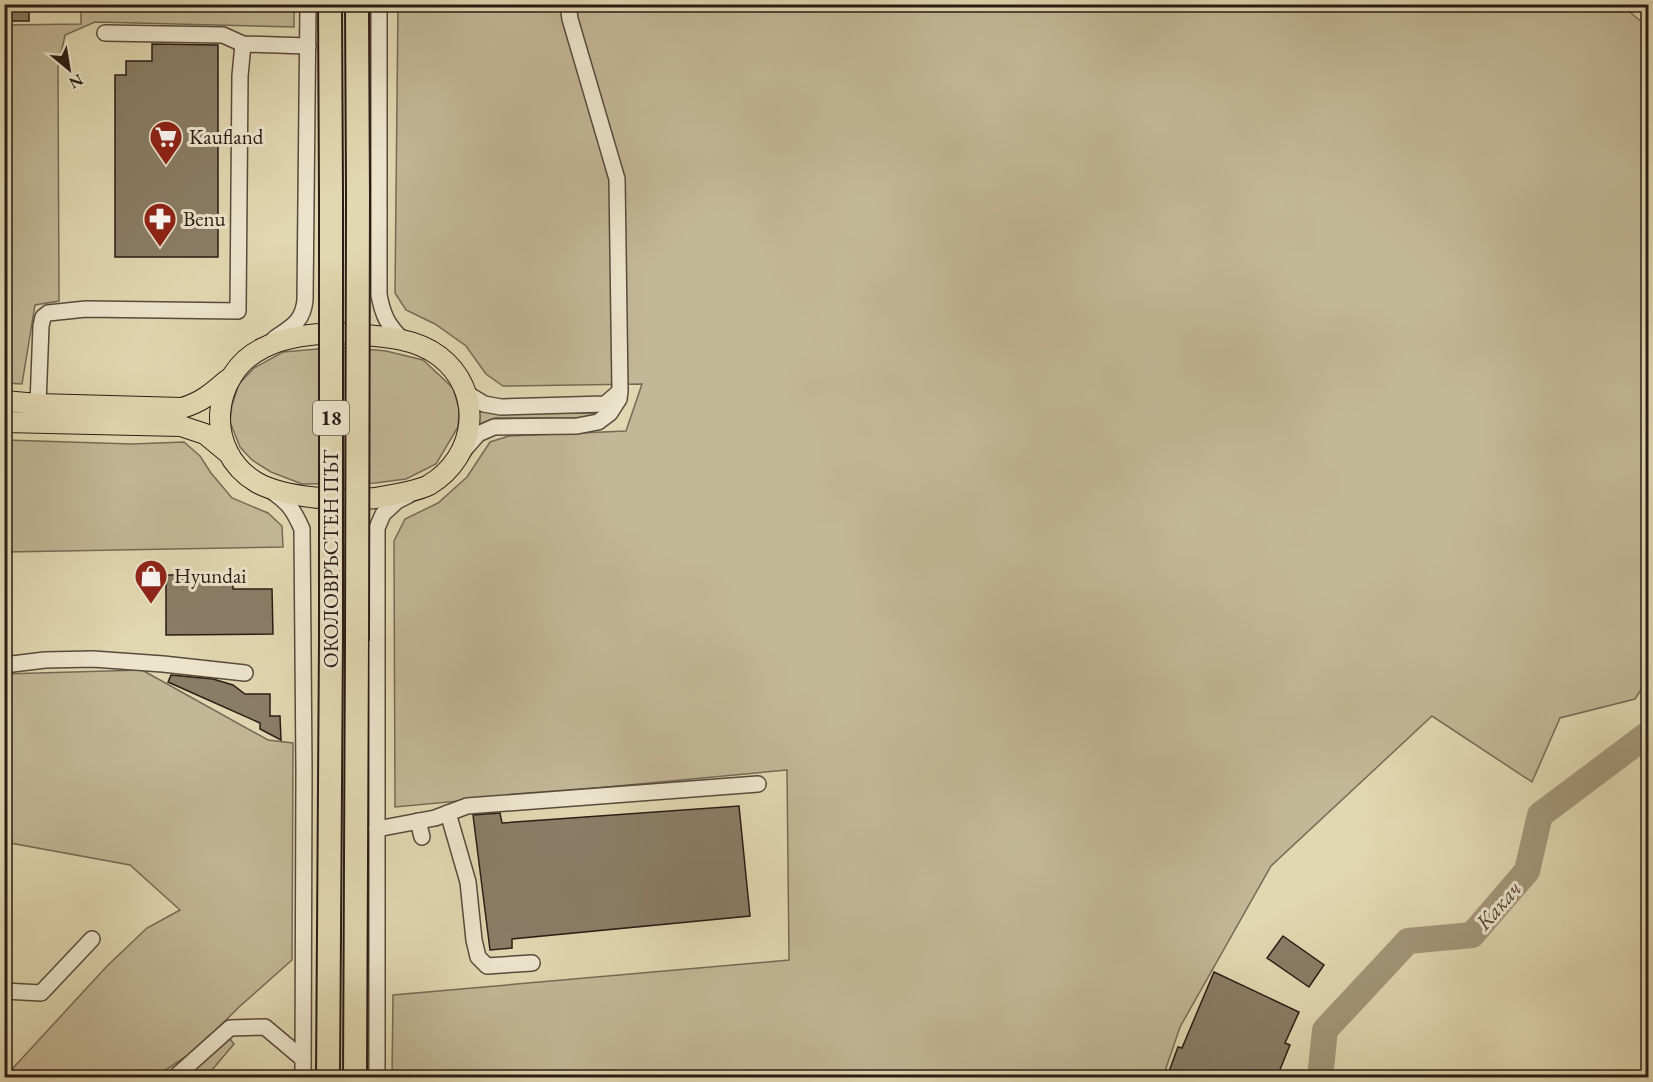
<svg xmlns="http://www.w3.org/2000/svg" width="1653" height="1082" viewBox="0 0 1653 1082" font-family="'EB Garamond',serif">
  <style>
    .green { fill: #c2b796; stroke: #766a56; stroke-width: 1.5 }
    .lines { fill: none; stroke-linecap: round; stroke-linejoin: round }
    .river { stroke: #a3977b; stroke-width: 26 }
    .building { fill: #8a7d66; stroke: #2b1c15; stroke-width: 1.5 }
    .minor-casing { stroke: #584b3c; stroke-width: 18 }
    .major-casing { stroke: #2b1c15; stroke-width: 22 }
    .highway-casing { stroke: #2b1c15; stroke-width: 26 }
    .minor { stroke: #ece5cc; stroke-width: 15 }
    .major { stroke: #e1d7b0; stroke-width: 20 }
    .highway { stroke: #e1d7b0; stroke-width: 22 }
    .highway-bridge-casing { stroke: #2b1c15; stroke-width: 26; stroke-linecap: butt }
    .highway-bridge { stroke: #e1d7b0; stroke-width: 22 }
    .labels { text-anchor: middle; stroke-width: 6; stroke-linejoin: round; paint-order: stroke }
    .shield { fill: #ece5cc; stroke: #65584c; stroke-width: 1.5 }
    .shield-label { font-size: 20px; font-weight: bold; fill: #2b1c15 }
    .poi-label { font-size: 21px; fill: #2b1c15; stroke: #ece5cc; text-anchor: start }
    .street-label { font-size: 21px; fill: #2b1c15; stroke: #ece5cc }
    .water-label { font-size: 22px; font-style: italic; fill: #554739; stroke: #ece5cc }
  </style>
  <rect width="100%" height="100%" fill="#e1d7b0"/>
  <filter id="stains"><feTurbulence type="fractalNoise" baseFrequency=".00333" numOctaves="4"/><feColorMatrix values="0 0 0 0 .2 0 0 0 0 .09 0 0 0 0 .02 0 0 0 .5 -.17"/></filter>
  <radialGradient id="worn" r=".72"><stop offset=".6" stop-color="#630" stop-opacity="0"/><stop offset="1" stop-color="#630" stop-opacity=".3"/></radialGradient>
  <!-- green -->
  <g class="green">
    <path d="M1620 4 1648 27V679L1635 699 1560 718 1532 782 1432 716 1271 866 1180 1027 1163 1077 392 1078 393 995 789 960 787 770 395 807 394 541 405 519 438 503 467 477 490 442 509 436 626 431 642 384 503 386 486 374 466 346 435 324 406 310 395 293 398 5Z"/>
    <path d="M81 5H294V27L95 22 65 35 58 67 59 301 35 305 22 384 5 383V25L81 24Z"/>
    <path d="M341 347 386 351 423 360 453 388 459 409 458 427 436 464 406 479 375 483 302 484 271 472 252 460 240 447 230 422 232 405 239 384 254 368 283 352Z"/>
    <path d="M475 404 501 413H595L596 414 587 418H495L482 423 474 428Z"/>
    <path d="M5 440 132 444 184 442 200 456 211 473 232 498 268 513 282 526 283 547 6 552 11 615 5 625Z"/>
    <path d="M142 670 268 740 293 743 292 960 239 1007 196 1050 155 1077H7L14 1067 107 966 147 928 180 910 130 865 5 842 4 674Z"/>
    <path d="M230 1039 234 1044 206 1077 182 1078 224 1041Z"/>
  </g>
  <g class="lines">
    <!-- river -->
    <path class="river" d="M1320 1078 1325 1030 1408 941 1472 935 1527 871 1540 815 1648 734"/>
  </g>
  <!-- building -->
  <g class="building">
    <rect x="4" y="4" width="25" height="17"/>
    <path d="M152 44 218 45V257H115V75H126V61H152Z"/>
    <path d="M166 575H233V589H272L273 634 166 635Z"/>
    <path d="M171 675 213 679 233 685 245 694H270V716H280L281 740 260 729V723L168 682Z"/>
    <path d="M739 806 750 916 512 939V948L490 950 473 815 500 813 502 823Z"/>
    <path d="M1283 936 1324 965 1309 987 1267 958Z"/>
    <path d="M1214 972 1299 1012 1285 1043 1290 1045 1277 1077H1167L1178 1047 1182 1048Z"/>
  </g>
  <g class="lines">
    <!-- minor casing -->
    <g class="minor-casing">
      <g id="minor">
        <path d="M379 4V295C383 316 388 326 404 341"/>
        <path d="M105 33 223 35 243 44 308 46"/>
        <path d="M274 339C291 327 303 322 305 300L308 4"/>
        <path d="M466 393 484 404 501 407 605 404 618 393"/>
        <path d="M38 404 41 326 43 317 48 313 86 309 238 311 240 76 243 44"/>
        <path d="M464 450 478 434 494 427 577 426 598 422 610 413 619 399 620 391 617 179 570 19 568 4"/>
        <path d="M273 492C289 503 294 511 302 529L304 771 303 1078"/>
        <path d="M4 665 45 660 93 659 163 664 245 673"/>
        <path d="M448 813 468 882 474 940 478 957 487 966 532 963"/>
        <path d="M418 821 422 837"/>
        <path d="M377 829 435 818 467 806 758 784"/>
        <path d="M4 991 41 993 92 939"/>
        <path d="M174 1078 230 1028 265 1027 303 1059"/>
        <path d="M377 1078V528L383 514 397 501 409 495"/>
      </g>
    </g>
    <!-- major casing -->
    <g class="major-casing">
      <g id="major">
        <path d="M338 333C371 336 411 335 439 356 485 391 477 457 429 485 416 492 391 495 376 498 345 502 283 498 256 482 204 451 210 374 263 348 286 336 313 334 338 333Z"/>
        <path d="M4 401 38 404 182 408C202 402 212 393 227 380"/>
        <path d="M4 422 181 426 205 434 228 453"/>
      </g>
    </g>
    <!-- highway casing -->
    <g class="highway-casing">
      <g id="highway">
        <path d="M330 4 331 195"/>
        <path d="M357 4 358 195"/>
        <path d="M328 1078 331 641"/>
        <path d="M355 1078 357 641"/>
      </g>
    </g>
    <!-- minor -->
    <use href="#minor" class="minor"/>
    <!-- major -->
    <use href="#major" class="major"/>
    <!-- highway -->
    <use href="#highway" class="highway"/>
    <!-- highway-bridge casing -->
    <g class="highway-bridge-casing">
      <g id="highway-bridge">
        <path d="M331 641V195"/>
        <path d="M357 641 358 195"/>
      </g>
    </g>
    <!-- highway-bridge -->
    <use href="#highway-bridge" class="highway-bridge"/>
  </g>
  <!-- icons -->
  <defs>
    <g id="supermarket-pin" transform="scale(1.725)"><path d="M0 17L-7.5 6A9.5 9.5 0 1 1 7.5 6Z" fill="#8f2418" stroke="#ece5cc"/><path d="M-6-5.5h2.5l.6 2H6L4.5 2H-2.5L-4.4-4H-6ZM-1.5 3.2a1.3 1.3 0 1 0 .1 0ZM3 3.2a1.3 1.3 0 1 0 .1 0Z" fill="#fff"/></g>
    <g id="pharmacy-pin" transform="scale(1.725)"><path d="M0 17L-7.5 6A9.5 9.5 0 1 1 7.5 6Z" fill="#8f2418" stroke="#ece5cc"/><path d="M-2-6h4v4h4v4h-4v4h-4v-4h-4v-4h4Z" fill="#fff"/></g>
    <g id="shop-pin" transform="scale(1.725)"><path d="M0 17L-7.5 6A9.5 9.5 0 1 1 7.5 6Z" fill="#8f2418" stroke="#ece5cc"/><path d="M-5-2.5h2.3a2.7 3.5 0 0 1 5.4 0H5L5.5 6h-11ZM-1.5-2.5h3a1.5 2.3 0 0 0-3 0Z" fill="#fff"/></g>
  </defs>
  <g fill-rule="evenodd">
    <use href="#supermarket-pin" x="166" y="137"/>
    <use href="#pharmacy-pin" x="160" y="219"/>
    <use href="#shop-pin" x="151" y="576"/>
  </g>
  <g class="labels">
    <!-- shield labels -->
    <rect class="shield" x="313" y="401" width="36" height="34" rx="4.5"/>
    <g class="shield-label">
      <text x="331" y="425">18</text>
    </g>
    <!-- poi labels -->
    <g class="poi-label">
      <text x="189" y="144">Kaufland</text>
      <text x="183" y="226">Benu</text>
      <text x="174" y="583">Hyundai</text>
    </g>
    <!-- street labels -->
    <g class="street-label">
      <text transform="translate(331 559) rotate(-90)" y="7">ОКОЛОВРЪСТЕН ПЪТ</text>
    </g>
    <!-- water labels -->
    <g class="water-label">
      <text transform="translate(1498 905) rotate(-49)" y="8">Какач</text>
    </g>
  </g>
  <!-- margin -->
  <rect width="1653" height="1082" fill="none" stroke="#e1d7b0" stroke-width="24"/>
  <rect x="6" y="6" width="1641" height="1070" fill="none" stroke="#2b1c15" stroke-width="3"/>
  <rect x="12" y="12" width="1629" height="1058" fill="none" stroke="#2b1c15" stroke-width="1.5"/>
  <!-- north arrow -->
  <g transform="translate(69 69) rotate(150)" stroke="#ece5cc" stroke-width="4.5" paint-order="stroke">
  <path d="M0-4.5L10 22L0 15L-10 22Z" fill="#2b1c15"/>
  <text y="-9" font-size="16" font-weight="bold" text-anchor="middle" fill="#2b1c15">N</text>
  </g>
  <rect width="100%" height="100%" filter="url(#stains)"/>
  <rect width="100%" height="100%" fill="url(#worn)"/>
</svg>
